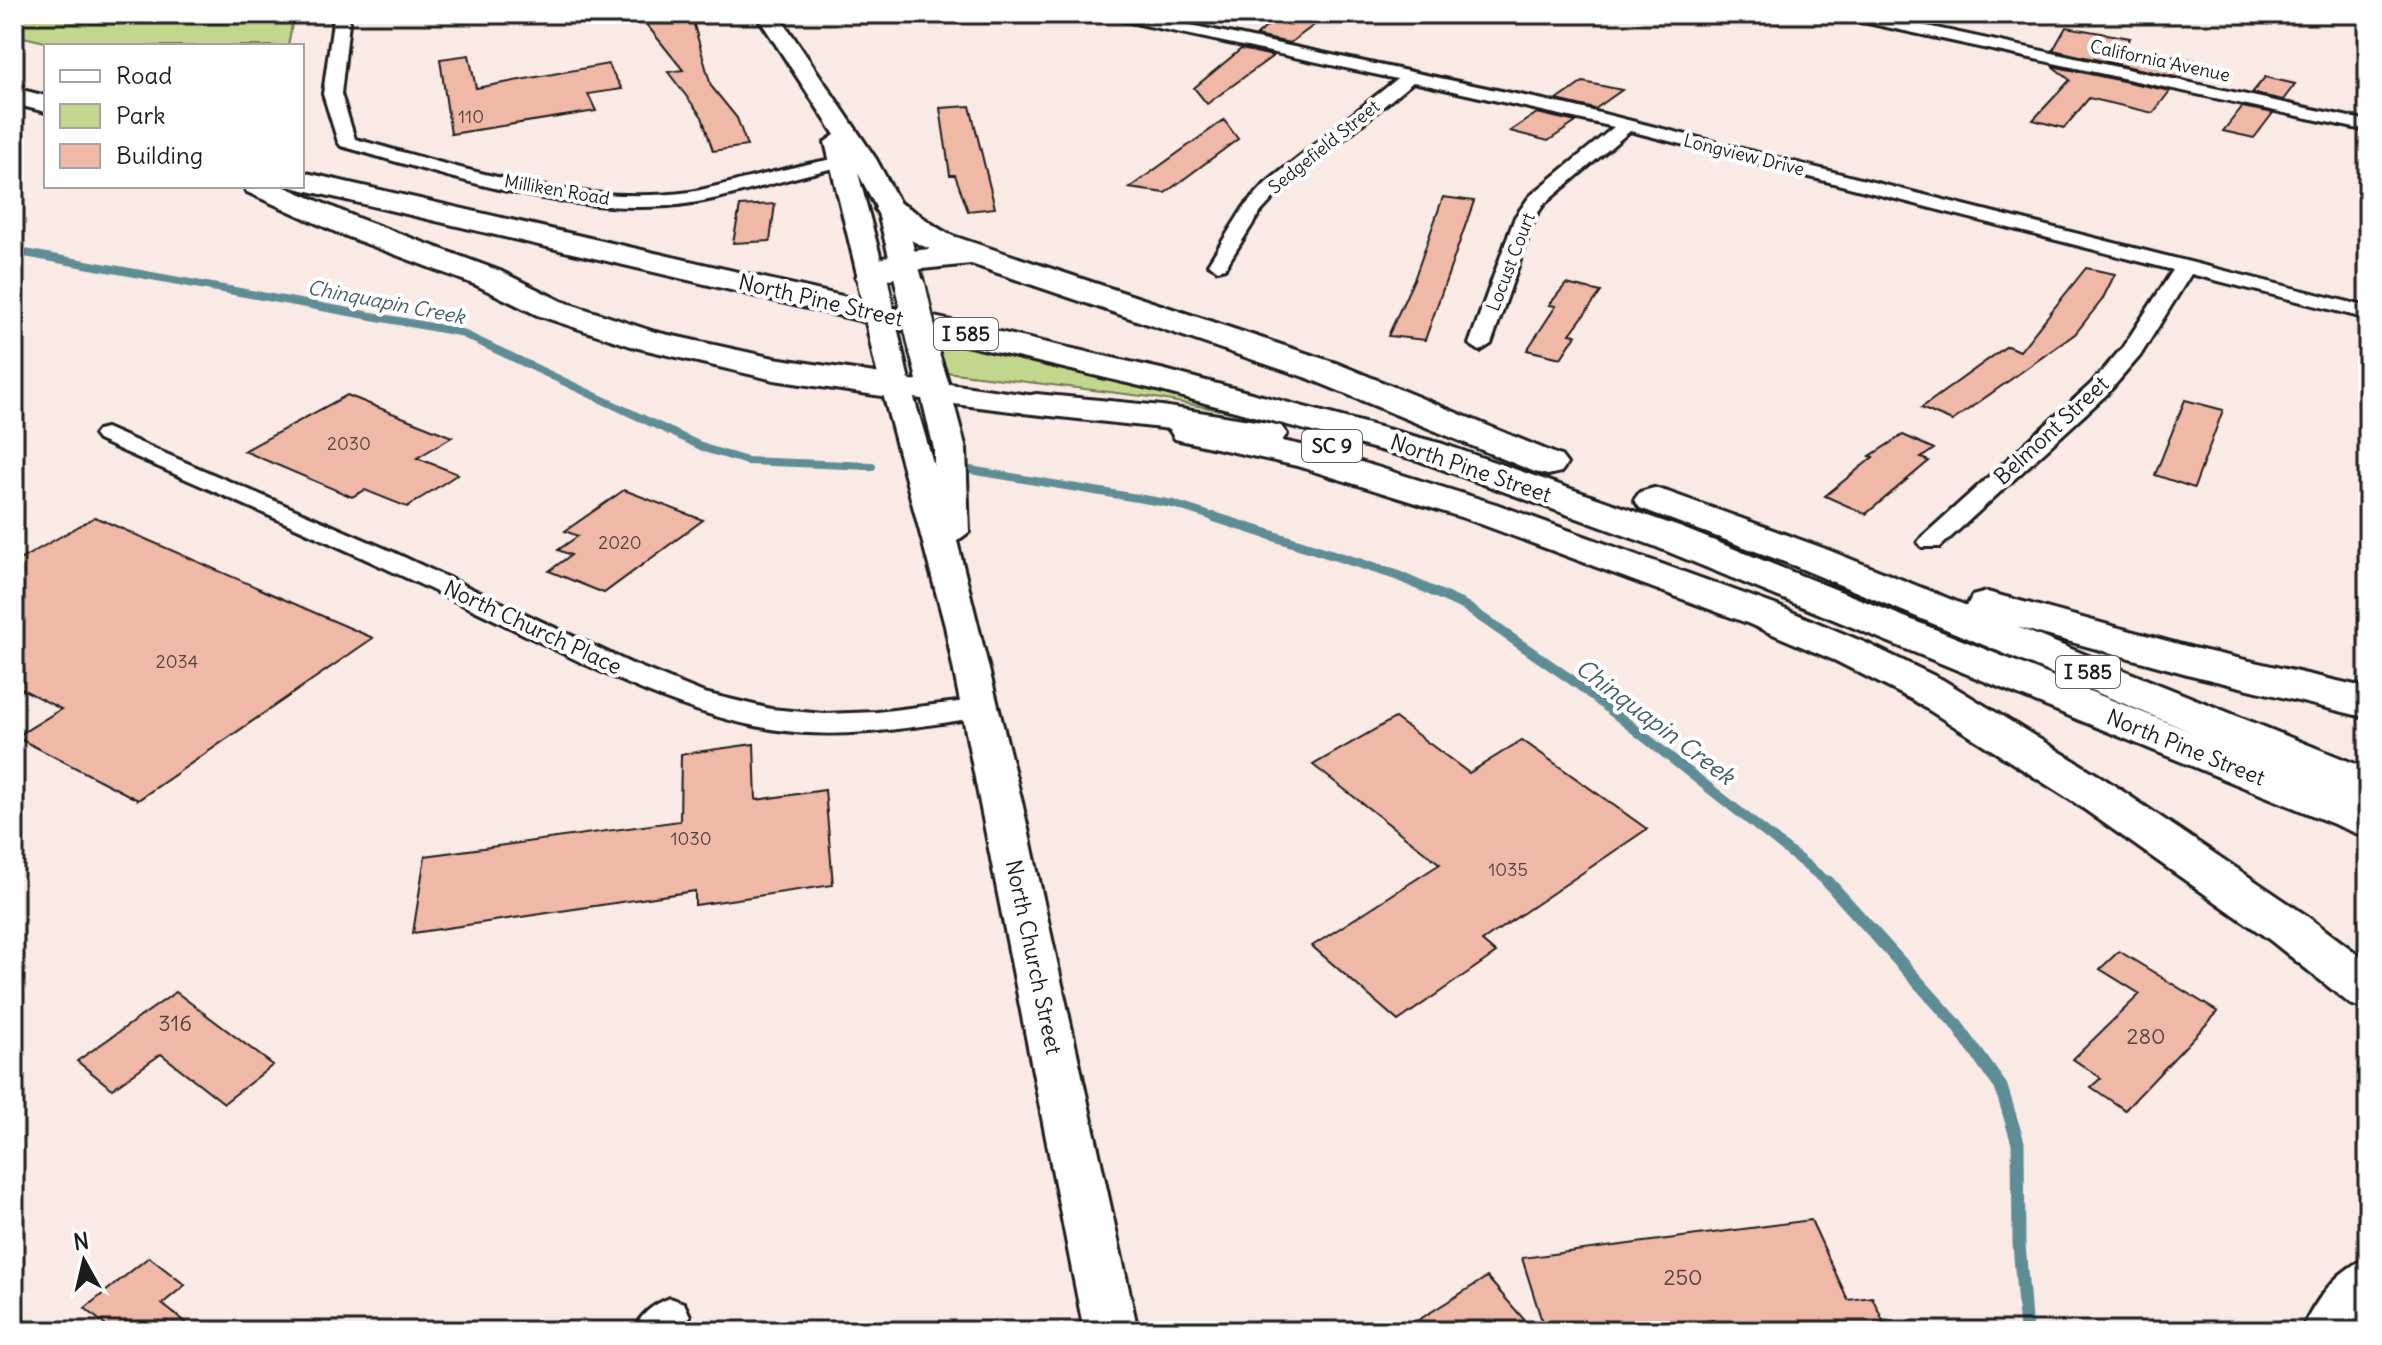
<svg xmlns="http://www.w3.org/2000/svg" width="2382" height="1345" viewBox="0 0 2382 1345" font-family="Delius,sans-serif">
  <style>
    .green { fill: #c3d78c; stroke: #707a54; stroke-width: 2 }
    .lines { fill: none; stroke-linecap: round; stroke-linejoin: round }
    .stream-far2 { stroke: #5e8d96; stroke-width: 8 }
    .stream-far1 { stroke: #5e8d96; stroke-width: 10 }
    .stream { stroke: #5e8d96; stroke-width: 13 }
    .building { fill: #f0b8a7; stroke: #1c1c1c; stroke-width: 2 }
    .minor-casing { stroke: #1c1c1c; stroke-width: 6 }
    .secondary-casing { stroke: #1c1c1c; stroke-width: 6 }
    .primary-casing { stroke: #1c1c1c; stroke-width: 6 }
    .motorway-casing { stroke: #1c1c1c; stroke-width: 6 }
    .minor { fill: #fff; fill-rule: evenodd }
    .secondary { fill: #fff; fill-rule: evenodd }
    .primary { fill: #fff; fill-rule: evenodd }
    .motorway { fill: #fff; fill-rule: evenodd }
    .secondary-bridge-casing { stroke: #1c1c1c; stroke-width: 35; stroke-linecap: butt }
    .secondary-bridge { stroke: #fff; stroke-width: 30 }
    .labels { text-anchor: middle; stroke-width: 8; stroke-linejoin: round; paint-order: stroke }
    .far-street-label { font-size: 18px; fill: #1c1c1c; stroke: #fff }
    .number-label { font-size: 18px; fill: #51433f }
    .far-water-label { font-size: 20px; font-style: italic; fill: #425e63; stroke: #fff }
    .shield { fill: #fff; stroke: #606060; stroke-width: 2 }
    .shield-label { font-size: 20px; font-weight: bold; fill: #1c1c1c }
    .street-label { font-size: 22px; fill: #1c1c1c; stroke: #fff }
    .near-number-label { font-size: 22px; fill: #51433f }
    .water-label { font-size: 24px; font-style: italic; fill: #425e63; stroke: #fff }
  </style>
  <rect width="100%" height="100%" fill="#faeae5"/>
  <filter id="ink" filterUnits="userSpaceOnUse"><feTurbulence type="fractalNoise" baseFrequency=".0125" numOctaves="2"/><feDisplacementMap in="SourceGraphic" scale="16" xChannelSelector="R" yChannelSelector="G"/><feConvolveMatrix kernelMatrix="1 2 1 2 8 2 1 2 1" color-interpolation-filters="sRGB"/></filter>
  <g filter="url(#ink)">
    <!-- green -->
    <g class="green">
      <path d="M14 14H294L288 46H63L14 35Z"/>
      <path d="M933 329 1354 435 1150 397 946 372Z"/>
    </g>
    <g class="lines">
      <!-- stream-far2 -->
      <g class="stream-far2">
        <path d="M14 251 459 332 707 449 747 461 872 466"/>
        <path d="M958 468 1173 504 1220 519"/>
      </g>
      <!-- stream-far1 -->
      <path class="stream-far1" d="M1214 517 1396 575 1465 606 1579 685 1830 884"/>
      <!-- stream -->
      <path class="stream" d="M1828 882 1955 1023 2001 1087 2018 1143 2019 1244 2026 1331"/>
    </g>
    <!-- building -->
    <g class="building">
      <path d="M638 14H691L711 86 737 118 747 146 713 151 702 117 668 72 683 70Z"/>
      <path d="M1281 14H1329L1290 43 1256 36Z"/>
      <path d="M2066 27 2130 38 2123 48 2194 60 2180 78 2053 50Z"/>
      <path d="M1241 49 1273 56 1207 104 1194 88Z"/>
      <path d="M469 55 476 88 608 64 622 89 588 94 596 111 451 134 440 59Z"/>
      <path d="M2052 66 2170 91 2153 113 2089 98 2064 128 2033 120 2070 80Z"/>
      <path d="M2265 77 2295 84 2283 100 2252 93Z"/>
      <path d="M1583 82 1622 90 1595 109 1557 100Z"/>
      <path d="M970 106 995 208 968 211 955 175H950L940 108Z"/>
      <path d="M2242 107 2273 113 2254 138 2223 131Z"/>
      <path d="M1537 113 1576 122 1548 141 1510 131Z"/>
      <path d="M1224 120 1238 139 1165 193 1129 188Z"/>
      <path d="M1443 197 1474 201 1425 340 1388 336 1415 277Z"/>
      <path d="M775 204 770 241 733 243 740 206Z"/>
      <path d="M2086 268 2115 274 2102 300 2075 334 1952 421 1921 408 2007 346 2020 351Z"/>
      <path d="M1566 284 1601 292 1570 334 1576 335 1561 358 1527 350 1556 306 1549 305Z"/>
      <path d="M347 395 452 437 417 458 458 474 407 507 365 490 352 497 244 451Z"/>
      <path d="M2185 400 2223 410 2194 488 2155 475Z"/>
      <path d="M1903 435 1934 449 1921 458 1929 461 1866 514 1825 496 1873 457 1870 456Z"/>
      <path d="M624 490 703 520 604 593 549 571 571 555 558 550 578 536 565 531Z"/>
      <path d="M95 517 373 638 138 800 16 737 61 709 14 685V563Z"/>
      <path d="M1395 718 1469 773 1522 740 1647 829 1482 941 1496 953 1398 1021 1312 946 1440 864 1313 765Z"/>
      <path d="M754 744 756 800 825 790 833 885 695 905V891L413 933 425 856 680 821 681 754Z"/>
      <path d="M2119 951 2218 1012 2125 1110 2091 1087 2101 1078 2073 1059 2140 994 2100 969Z"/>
      <path d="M176 992 273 1065 224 1103 161 1054 112 1089 77 1061Z"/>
      <path d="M1811 1220 1848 1300 1872 1297 1888 1331H1717L1713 1320 1629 1331H1545L1522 1258Z"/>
      <path d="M149 1257 185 1285 162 1304 196 1331H112L85 1308Z"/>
      <path d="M1487 1277 1534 1331H1401Z"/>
    </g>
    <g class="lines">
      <!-- minor casing -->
      <g class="minor-casing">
        <g id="minor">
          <path d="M334 14H350L341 94 355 139C462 168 577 207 690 192 719 188 859 145 872 159L870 163C860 165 849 165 840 167 782 178 727 201 668 206 557 214 446 175 341 146L338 142 323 94Z"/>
          <path d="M1108 14H1139L1572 106 2368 307V319L2191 274 2140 356 2107 394 1940 547H1922L1918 542 1922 537 2091 384 2123 347 2173 270 1630 131 1544 204 1535 217 1491 344 1480 351 1469 344 1515 217 1530 196 1614 127 1413 82 1280 191 1259 214 1225 268 1218 270 1208 264 1244 207 1266 183 1397 79 1116 19Z"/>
          <path d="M1841 14H1871L2368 121V131L1849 19Z"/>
          <path d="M106 428 393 552 630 663 704 693 771 709 824 714 877 712 982 699 992 701 996 708 992 715 982 717C913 727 841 741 771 729 662 710 566 653 468 607 346 548 221 495 98 440L94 435 98 430Z"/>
          <path d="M670 1298 684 1303 690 1316 682 1331H633C641 1314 652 1305 670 1298Z"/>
        </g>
      </g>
      <!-- secondary casing -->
      <g class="secondary-casing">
        <g id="secondary">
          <path d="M756 14H778L876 159 903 209 925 289 921 295H901L897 289 877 209 858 173 887 282 883 288H863L859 282 825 142 835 135Z"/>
          <path d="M881 313 891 316 896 322 909 381 917 380 910 351 914 345H936L949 384 1036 396 1047 398 1052 405 1047 412 1036 414 954 404 966 449 969 532 957 541 1022 802 1138 1331H1084L945 626 874 360 866 322 871 316ZM914 398 922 399 934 449V466Z"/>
        </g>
      </g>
      <!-- primary casing -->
      <g class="primary-casing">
        <g id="primary">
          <path d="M1188 420 1319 449 1496 504 1775 605 1866 643 1943 680 2106 780 2304 914 2368 962V1010L2350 1004 2270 940 2074 802 1913 700 1836 661 1747 623 1470 520 1297 466 1175 439 1170 431 1175 423Z"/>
          <path d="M2368 1258 2367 1331H2301C2315 1301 2337 1269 2368 1258Z"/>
        </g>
      </g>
      <!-- motorway casing -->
      <g class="motorway-casing">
        <g id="motorway">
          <path d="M14 88 46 96V112L14 104Z"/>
          <path d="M302 172 1165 370 1443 444 1682 528 2194 733 1795 566 1640 508 1634 500 1640 492 1654 488 1668 492 1823 548 1967 606 1972 596 1987 592 2193 648 2368 688V718L2191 675 2017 627 2368 769V838L1654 546 1417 460 1157 390 291 187 302 186Z"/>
          <path d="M243 186H283L360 219 500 271 561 301 655 332 774 358 895 376 908 379 913 387 908 395 895 398 774 380 634 347 537 315 476 285 338 233 247 192Z"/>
          <path d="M890 200C913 205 931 227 953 236L1336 363 1561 456 1567 464 1561 472 1548 475 1535 472 1310 379 971 264 912 270 872 287 860 284 856 277C870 256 906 251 930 249 909 240 887 228 875 209L879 202Z"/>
          <path d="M1036 394 1162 406 1268 423 1281 426 1287 434 1281 442 1268 445 1162 428 1023 413 1018 405 1023 397Z"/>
        </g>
      </g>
      <!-- minor -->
      <use href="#minor" class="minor"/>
      <!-- secondary -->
      <use href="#secondary" class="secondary"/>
      <!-- primary -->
      <use href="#primary" class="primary"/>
      <!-- motorway -->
      <use href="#motorway" class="motorway"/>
      <!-- secondary-bridge casing -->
      <g class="secondary-bridge-casing">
        <g id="secondary-bridge">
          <path d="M873 282 881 322"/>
          <path d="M911 289 925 351"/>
        </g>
      </g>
      <!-- secondary-bridge -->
      <use href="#secondary-bridge" class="secondary-bridge"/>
    </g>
  </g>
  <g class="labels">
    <!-- far-street labels -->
    <g class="far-street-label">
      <text transform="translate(2160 61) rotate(12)" y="6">California Avenue</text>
      <text transform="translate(1324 147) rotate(-39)" y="6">Sedgefield Street</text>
      <text transform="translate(1744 155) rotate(14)" y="6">Longview Drive</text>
      <text transform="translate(557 190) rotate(10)" y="6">Milliken Road</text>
      <text transform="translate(1511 262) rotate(-69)" y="6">Locust Court</text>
    </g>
    <!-- number labels -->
    <g class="number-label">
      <text x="471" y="123">110</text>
      <text x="349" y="450">2030</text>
      <text x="620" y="549">2020</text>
      <text x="177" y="668">2034</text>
      <text x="691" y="845">1030</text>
      <text x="1508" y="876">1035</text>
    </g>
    <!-- far-water labels -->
    <g class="far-water-label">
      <text transform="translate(386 302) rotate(11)" y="7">Chinquapin Creek</text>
    </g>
    <!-- shield labels -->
    <g class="shield">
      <rect x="934" y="318" width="64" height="32" rx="6"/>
      <rect x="1302" y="430" width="60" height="32" rx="6"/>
      <rect x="2056" y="656" width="64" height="32" rx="6"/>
    </g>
    <g class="shield-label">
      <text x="966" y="341">I 585</text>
      <text x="1332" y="453">SC 9</text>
      <text x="2088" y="679">I 585</text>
    </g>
    <!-- street labels -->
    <g class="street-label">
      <text transform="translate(821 300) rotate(13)" y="8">North Pine Street</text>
      <text transform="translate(2051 430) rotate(-43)" y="8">Belmont Street</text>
      <text transform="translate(1471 468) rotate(19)" y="8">North Pine Street</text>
      <text transform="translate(533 627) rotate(25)" y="8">North Church Place</text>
      <text transform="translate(2186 747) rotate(22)" y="8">North Pine Street</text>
      <text transform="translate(1034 957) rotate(78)" y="8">North Church Street</text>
    </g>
    <!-- near-number labels -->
    <g class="near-number-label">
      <text x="175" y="1031">316</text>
      <text x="2146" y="1044">280</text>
      <text x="1683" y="1285">250</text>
    </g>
    <!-- water labels -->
    <g class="water-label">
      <text transform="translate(1655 722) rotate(37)" y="8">Chinquapin Creek</text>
    </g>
  </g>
  <!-- margin -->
  <rect width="2382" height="1345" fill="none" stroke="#fff" stroke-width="48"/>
  <rect x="24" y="24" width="2334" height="1297" fill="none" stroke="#1c1c1c" stroke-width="3" filter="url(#ink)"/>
  <!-- legend -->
  <rect x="44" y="44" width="260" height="144" fill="#ffffff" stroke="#a4a4a4" stroke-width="2"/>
  <rect x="60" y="70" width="40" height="12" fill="#ffffff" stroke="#a4a4a4" stroke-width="2"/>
  <text x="116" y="84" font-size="24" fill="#1c1c1c">Road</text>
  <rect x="60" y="104" width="40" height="24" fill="#c3d78c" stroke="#a4a4a4" stroke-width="2"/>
  <text x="116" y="124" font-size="24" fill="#1c1c1c">Park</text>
  <rect x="60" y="144" width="40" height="24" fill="#f0b8a7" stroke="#a4a4a4" stroke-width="2"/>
  <text x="116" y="164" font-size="24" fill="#1c1c1c">Building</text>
  <!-- north arrow -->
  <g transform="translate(84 1261) rotate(352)" stroke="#ffffff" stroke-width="6" paint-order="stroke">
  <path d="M0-6L14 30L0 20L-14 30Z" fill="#1c1c1c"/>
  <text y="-12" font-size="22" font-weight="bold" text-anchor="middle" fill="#1c1c1c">N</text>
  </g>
</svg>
